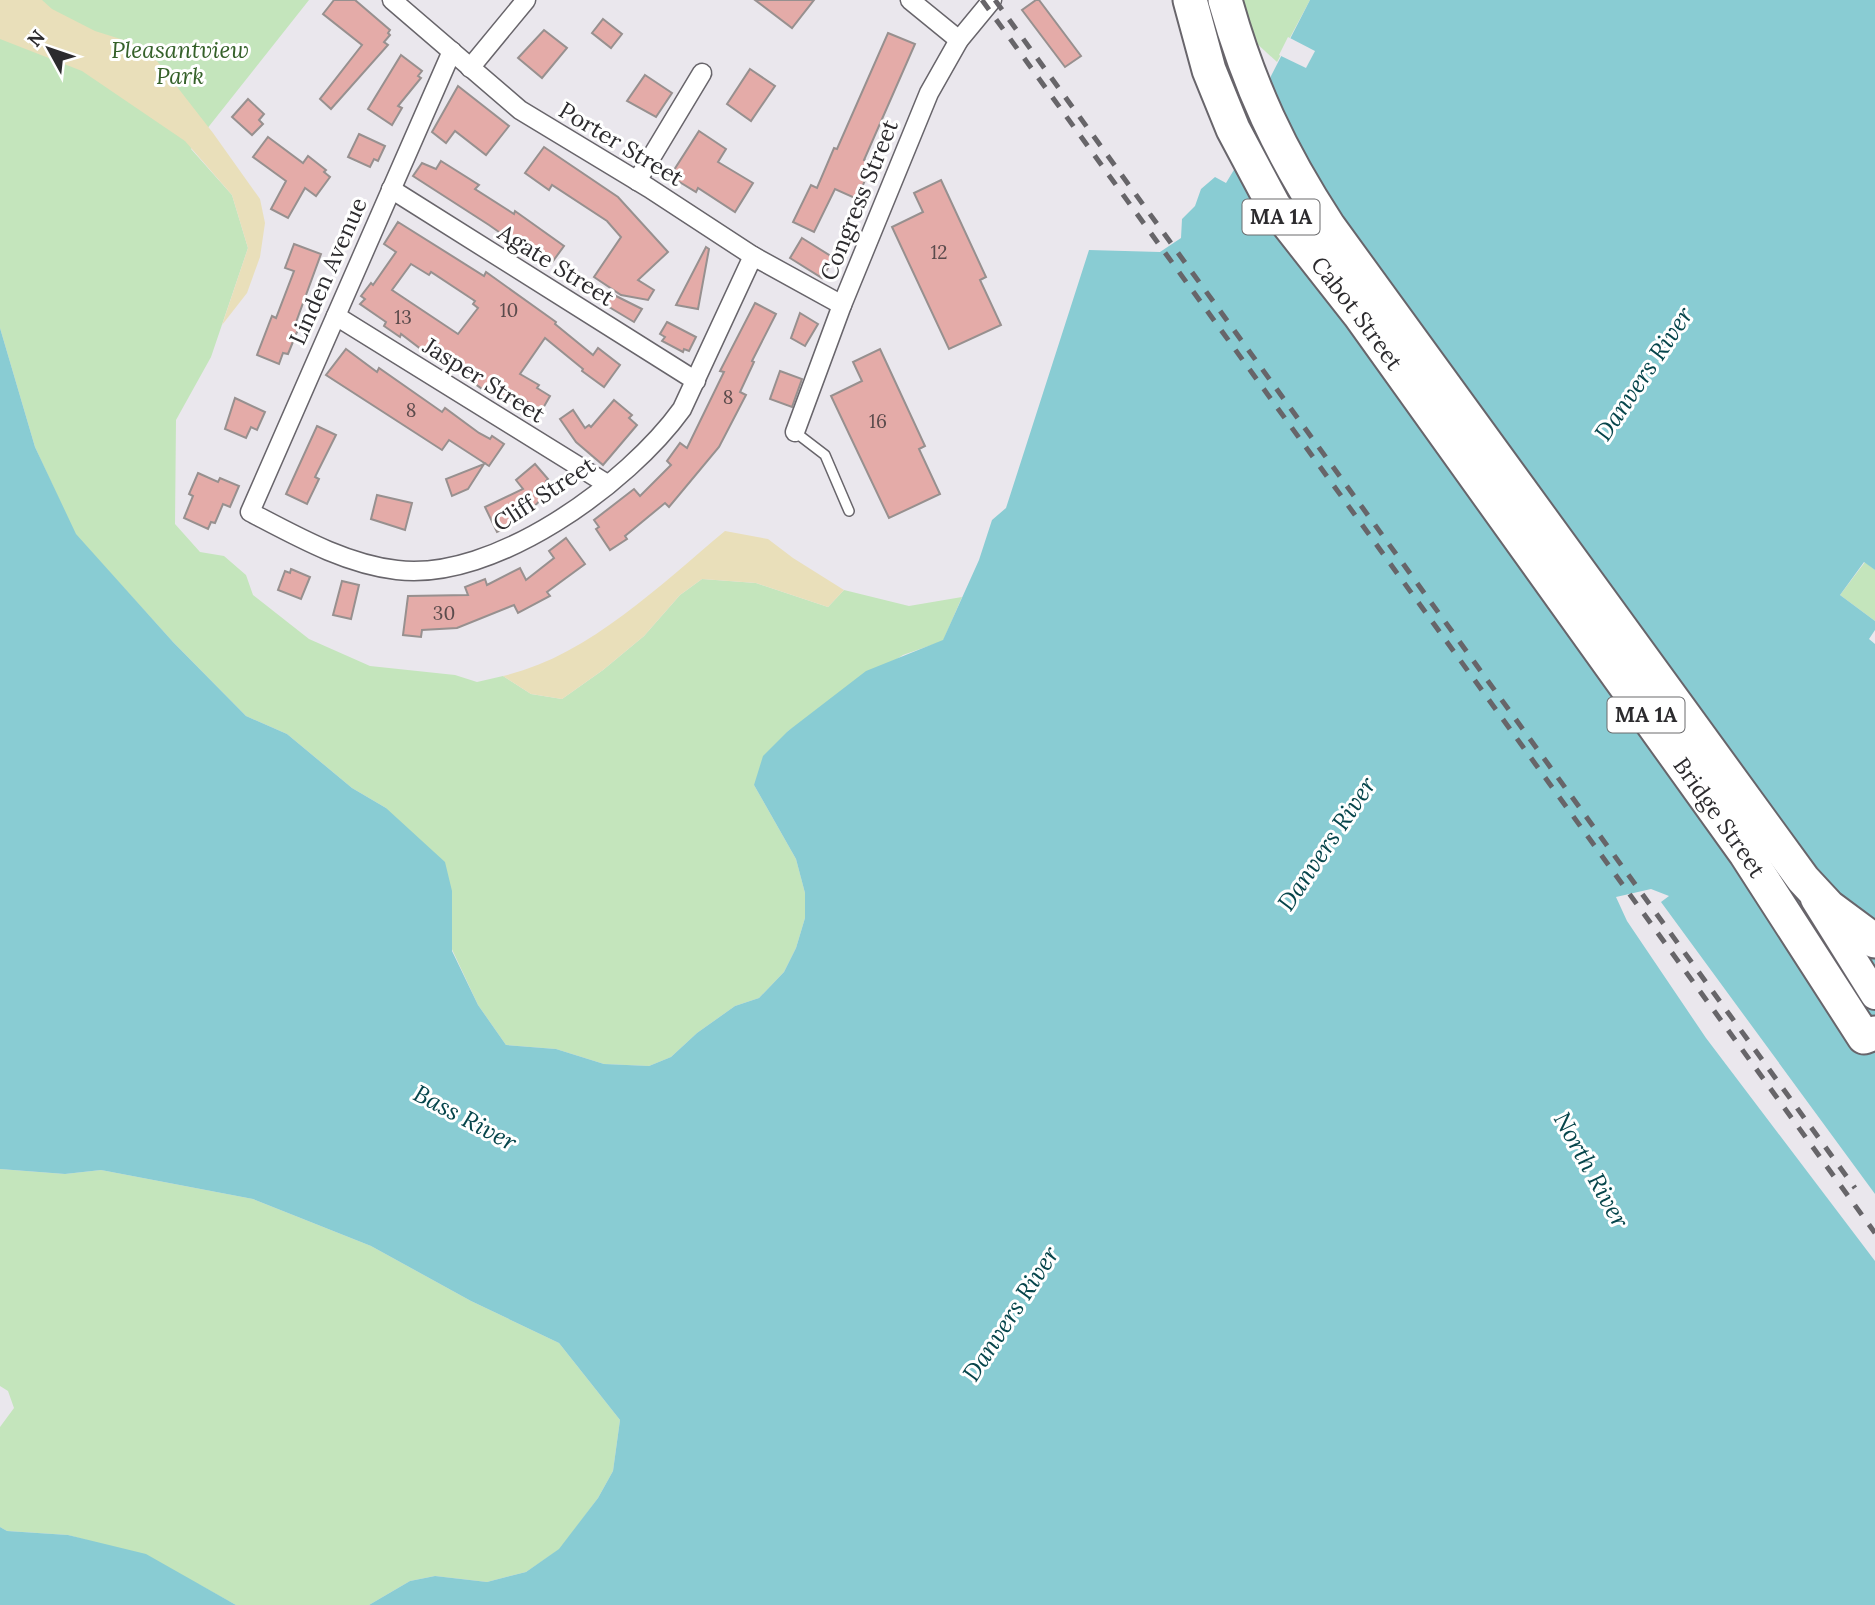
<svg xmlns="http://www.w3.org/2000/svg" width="1875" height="1605" viewBox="0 0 1875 1605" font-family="Lora,serif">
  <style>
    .green { fill: #c4e5bc }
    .sand { fill: #e9dfba }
    .water { fill: #89ccd3 }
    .pier { fill: #eae7ed }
    .building { fill: #e4aba8; stroke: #97908f; stroke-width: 2; fill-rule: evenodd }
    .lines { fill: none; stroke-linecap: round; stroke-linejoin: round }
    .lane-casing { stroke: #68656b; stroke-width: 12 }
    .street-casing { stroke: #68656b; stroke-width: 21 }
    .primary-casing { stroke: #68656b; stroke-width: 32 }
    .highway-casing { stroke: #68656b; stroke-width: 37 }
    .lane { stroke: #fff; stroke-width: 9 }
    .street { stroke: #fff; stroke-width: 18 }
    .primary { stroke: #fff; stroke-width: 28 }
    .highway { stroke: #fff; stroke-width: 33 }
    .rail { stroke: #676569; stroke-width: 5; stroke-dasharray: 12 12; stroke-linecap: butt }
    .labels { text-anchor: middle; stroke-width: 6; stroke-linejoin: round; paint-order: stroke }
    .number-label { font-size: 19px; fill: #5a4b4c }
    .shield { fill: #fff; stroke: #6b6b6d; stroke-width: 2 }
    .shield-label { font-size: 21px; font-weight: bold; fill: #2c2b2e }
    .park-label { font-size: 23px; font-style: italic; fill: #35612a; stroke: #fff }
    .street-label { font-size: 23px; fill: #2c2b2e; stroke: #fff }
    .water-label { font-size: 24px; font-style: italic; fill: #06454b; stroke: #fff }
  </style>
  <rect width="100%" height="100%" fill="#eae7ed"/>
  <!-- green -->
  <g class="green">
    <path d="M0 0H309L191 149 232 195 248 248 211 357 176 420 175 524 200 552 224 556 246 575 253 595 309 639 370 666 455 675 477 682 503 676 531 694 562 699 603 670 644 636 680 595 702 579 756 583 828 607 844 590 909 606 962 597 943 641 903 655 788 731 754 785 796 859 805 893V918L796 948 784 972 759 998 735 1006 697 1033 671 1057 649 1066 604 1064 556 1049 506 1045 478 1005 386 808 352 788 287 734 246 716 173 642 75 534 35 447 0 328Z"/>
    <path d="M1243 0H1310L1277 62 1254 41Z"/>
    <path d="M1865 562 1875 570V621L1840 595Z"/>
    <path d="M0 1169 65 1174 101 1170 253 1199 371 1246 471 1301 559 1343 620 1420 613 1471 598 1498 560 1549 526 1572 487 1582 435 1576 410 1581 369 1605H236L200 1585 101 1544 68 1535 7 1531 0 1527V1427L14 1408 8 1391 0 1386Z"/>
  </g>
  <!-- sand -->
  <g class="sand">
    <path d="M0 0H42L52 9 95 31 130 42 157 61 213 133 260 199 265 223 260 257 247 293 222 325 248 248 232 195 185 141 82 71 0 39Z"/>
    <path d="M725 531 768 539 793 558 844 590 828 607 756 583 702 579 680 595 644 636 603 670 562 699 531 694 503 676C587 657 660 585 725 531Z"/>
  </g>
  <!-- water -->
  <g class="water">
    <path d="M1310 0H1875V570L1864 562 1840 595 1875 621V630L1869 639 1875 644V1194L1661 902 1669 896 1651 889 1616 897 1627 921 1706 1038 1875 1261V1605H369L410 1581 435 1576 487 1582 526 1572 559 1549 598 1498 613 1471 620 1420 559 1343 471 1301 371 1246 253 1199 101 1170 65 1174 0 1169V328L35 447 76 534 173 642 246 716 287 734 352 788 386 808 445 862 452 891V951L478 1005 506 1045 556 1049 604 1064 649 1066 671 1057 697 1033 735 1006 759 998 784 972 796 948 805 918V893L796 859 754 785 763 756 788 731 866 671 943 640 979 560 992 520 1006 508 1089 250 1160 252 1181 238 1182 219 1195 206 1201 189 1215 177 1226 183 1252 140 1271 76Z"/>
    <path d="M0 1527 7 1531 68 1535 146 1554 236 1605H0Z"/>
  </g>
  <!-- pier -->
  <path class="pier" d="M1288 37 1315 51 1306 68 1279 55Z"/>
  <!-- building -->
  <g class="building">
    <path d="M334 0H355L390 30 388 33 390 35 384 42 388 45 331 109 320 99 362 45 323 14Z"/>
    <path d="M755 0H814L792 28Z"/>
    <path d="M1036 0H1039L1081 56 1065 67 1022 10Z"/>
    <path d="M603 19 622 34 611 48 592 33Z"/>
    <path d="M544 30 567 48 542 78 518 58Z"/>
    <path d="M888 33 915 44 864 160 872 164 857 199 835 189 814 232 793 222 811 185 817 188 834 148 837 149Z"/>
    <path d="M401 55 422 71 418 76 421 78 398 106 402 108 392 125 368 109Z"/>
    <path d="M750 69 775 86 751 121 727 104Z"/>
    <path d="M645 75 672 93 656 117 627 101Z"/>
    <path d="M458 86 509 126 486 155 455 131 446 143 432 132Z"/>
    <path d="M248 99 264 114 259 120 263 124 252 135 232 117Z"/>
    <path d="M699 131 726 149 718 162 753 183 735 212 698 188 696 192 673 178 677 172 674 170Z"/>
    <path d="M359 134 385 146 378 161 374 159 370 167 348 157Z"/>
    <path d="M268 137 303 163 308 156 326 170 324 172 330 177 316 196 305 188 288 218 271 209 286 181 253 157Z"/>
    <path d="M544 147 618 197 668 252 638 280 654 290 648 300 621 295 594 277 621 237 607 221 552 185 549 190 525 173Z"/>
    <path d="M441 161 479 185 475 189 514 214 515 211 564 246 548 268 508 241 509 239 489 225 413 176 422 163 436 169Z"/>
    <path d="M941 180 986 277 980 280 1001 325 949 349 892 227 923 212 914 193Z"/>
    <path d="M398 222 484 276 486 272 556 322 555 324 593 355 598 348 620 365 604 387 582 371 583 369 545 338 520 374 539 385 537 388 550 396 542 410 527 402 523 409 487 388 485 391 432 353 430 356 401 334 400 337 384 326 386 322 360 304 365 299 361 296 371 283 373 285 396 252 384 244ZM411 264 429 275 431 272 475 301 473 304 478 308 458 334 392 290Z"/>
    <path d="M802 238 834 258 822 278 790 258Z"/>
    <path d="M294 244 321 254 295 325 299 327 288 354 283 353 279 364 257 355 272 316 276 318 294 271 285 268Z"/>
    <path d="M706 247 709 249 698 309 676 305Z"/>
    <path d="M600 288 642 309 634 322 594 298Z"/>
    <path d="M755 303 776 314 752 361 754 362 740 392 746 395 719 447 669 507 665 503 625 536 627 539 610 550 596 529 599 527 594 520 634 489 640 496 671 465 667 461 680 443 687 448 724 372 720 371Z"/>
    <path d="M800 313 818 324 805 346 791 338Z"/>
    <path d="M667 322 696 337 689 351 684 349 683 352 662 341 665 337 660 334Z"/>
    <path d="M346 349 377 372 379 368 442 412 445 408 479 433 490 439 492 436 504 444 489 466 449 440 442 450 326 375Z"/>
    <path d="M880 349 925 446 919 449 940 494 889 518 831 396 862 381 853 362Z"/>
    <path d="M780 371 802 379 792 407 770 399Z"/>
    <path d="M235 398 265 412 257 430 251 427 246 438 225 429Z"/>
    <path d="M614 400 632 415 629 418 637 425 603 465 576 442 560 419 573 410 585 428 589 425 591 427Z"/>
    <path d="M317 426 336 435 315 477 319 479 307 504 286 494Z"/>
    <path d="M484 464 468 489 452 496 446 479Z"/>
    <path d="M535 464 548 479 546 481 552 489 518 522 497 532 485 507 523 489 516 480Z"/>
    <path d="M198 473 218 482 220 478 239 486 230 507 223 504 215 523 211 522 208 529 184 518 193 496 189 494Z"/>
    <path d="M377 495 412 503 405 530 371 519Z"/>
    <path d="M566 538 585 564 547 592 550 596 518 613 514 605 457 628 422 630 421 637 403 635 408 596 468 595 465 587 485 579 487 585 520 568 526 580 554 558 549 551Z"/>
    <path d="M291 569 310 577 301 599 278 590 285 571 290 573Z"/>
    <path d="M342 581 359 585 351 619 333 615Z"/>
  </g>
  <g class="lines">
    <!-- lane casing -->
    <g class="lane-casing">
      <path id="lane" d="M795 432 825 455 849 511"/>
    </g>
    <!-- street casing -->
    <g class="street-casing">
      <g id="street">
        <path d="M392 0 520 110 649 188 753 256 842 305"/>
        <path d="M910 0 959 40"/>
        <path d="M452 51 250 512C296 536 345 564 397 570 494 582 628 484 682 409L753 256"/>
        <path d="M470 68 526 0"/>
        <path d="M637 181 702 73"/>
        <path d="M391 189 696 381"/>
        <path d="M336 316 607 484"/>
        <path d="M795 432 842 305 929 93 959 40 992 0"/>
      </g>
    </g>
    <!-- primary casing -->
    <g class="primary-casing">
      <path id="primary" d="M1815 899 1875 995"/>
    </g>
    <!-- highway casing -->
    <g class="highway-casing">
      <g id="highway">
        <path id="s1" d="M1190 0 1209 70 1233 129 1274 206 1359 314 1746 854 1864 1037 1875 1033"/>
        <path d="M1225 0C1249 86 1280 152 1329 227L1803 879 1829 907 1875 941"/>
      </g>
    </g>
    <!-- lane -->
    <use href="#lane" class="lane"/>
    <!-- street -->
    <use href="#street" class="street"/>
    <!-- primary -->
    <use href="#primary" class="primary"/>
    <!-- highway -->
    <use href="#highway" class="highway"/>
    <!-- rail -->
    <g class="rail">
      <path d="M982 0 1875 1233"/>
      <path d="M995 0 1855 1188"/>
    </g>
  </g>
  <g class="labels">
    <!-- number labels -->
    <g class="number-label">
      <text x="939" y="259">12</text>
      <text x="509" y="317">10</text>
      <text x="403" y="324">13</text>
      <text x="728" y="404">8</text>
      <text x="411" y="417">8</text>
      <text x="878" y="428">16</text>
      <text x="444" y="620">30</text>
    </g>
    <!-- shield labels -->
    <g class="shield">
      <rect x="1242.5" y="199.5" width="77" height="35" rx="5"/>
      <rect x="1607.5" y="697.5" width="77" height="35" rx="5"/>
    </g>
    <g class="shield-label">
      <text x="1281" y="224">MA 1A</text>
      <text x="1646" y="722">MA 1A</text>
    </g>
    <!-- park labels -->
    <g class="park-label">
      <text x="180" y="58">Pleasantview<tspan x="180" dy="26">Park</tspan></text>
    </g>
    <!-- street labels -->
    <g class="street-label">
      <text transform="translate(621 144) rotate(31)" y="8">Porter Street</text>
      <text transform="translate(859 200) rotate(-68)" y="8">Congress Street</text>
      <text transform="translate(556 265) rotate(32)" y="8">Agate Street</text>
      <text transform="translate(328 271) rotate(-66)" y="8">Linden Avenue</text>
      <text dy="8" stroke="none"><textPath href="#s1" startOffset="359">Cabot Street</textPath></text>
      <text transform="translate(484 380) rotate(32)" y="8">Jasper Street</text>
      <text transform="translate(544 494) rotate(-33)" y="8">Cliff Street</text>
      <text dy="8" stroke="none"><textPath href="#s1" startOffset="980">Bridge Street</textPath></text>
    </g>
    <!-- water labels -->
    <g class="water-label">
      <text transform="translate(1644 374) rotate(-56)" y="8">Danvers River</text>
      <text transform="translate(1327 844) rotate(-56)" y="8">Danvers River</text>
      <text transform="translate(465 1118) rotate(28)" y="8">Bass River</text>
      <text transform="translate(1591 1170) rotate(61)" y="8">North River</text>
      <text transform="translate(1011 1314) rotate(-57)" y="8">Danvers River</text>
    </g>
  </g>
  <!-- north arrow -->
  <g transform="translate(49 49) rotate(310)" stroke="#ffffff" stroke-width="5" paint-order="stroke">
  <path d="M0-5L12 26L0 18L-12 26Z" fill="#2c2b2e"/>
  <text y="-10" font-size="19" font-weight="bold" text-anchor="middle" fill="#2c2b2e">N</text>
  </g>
</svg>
